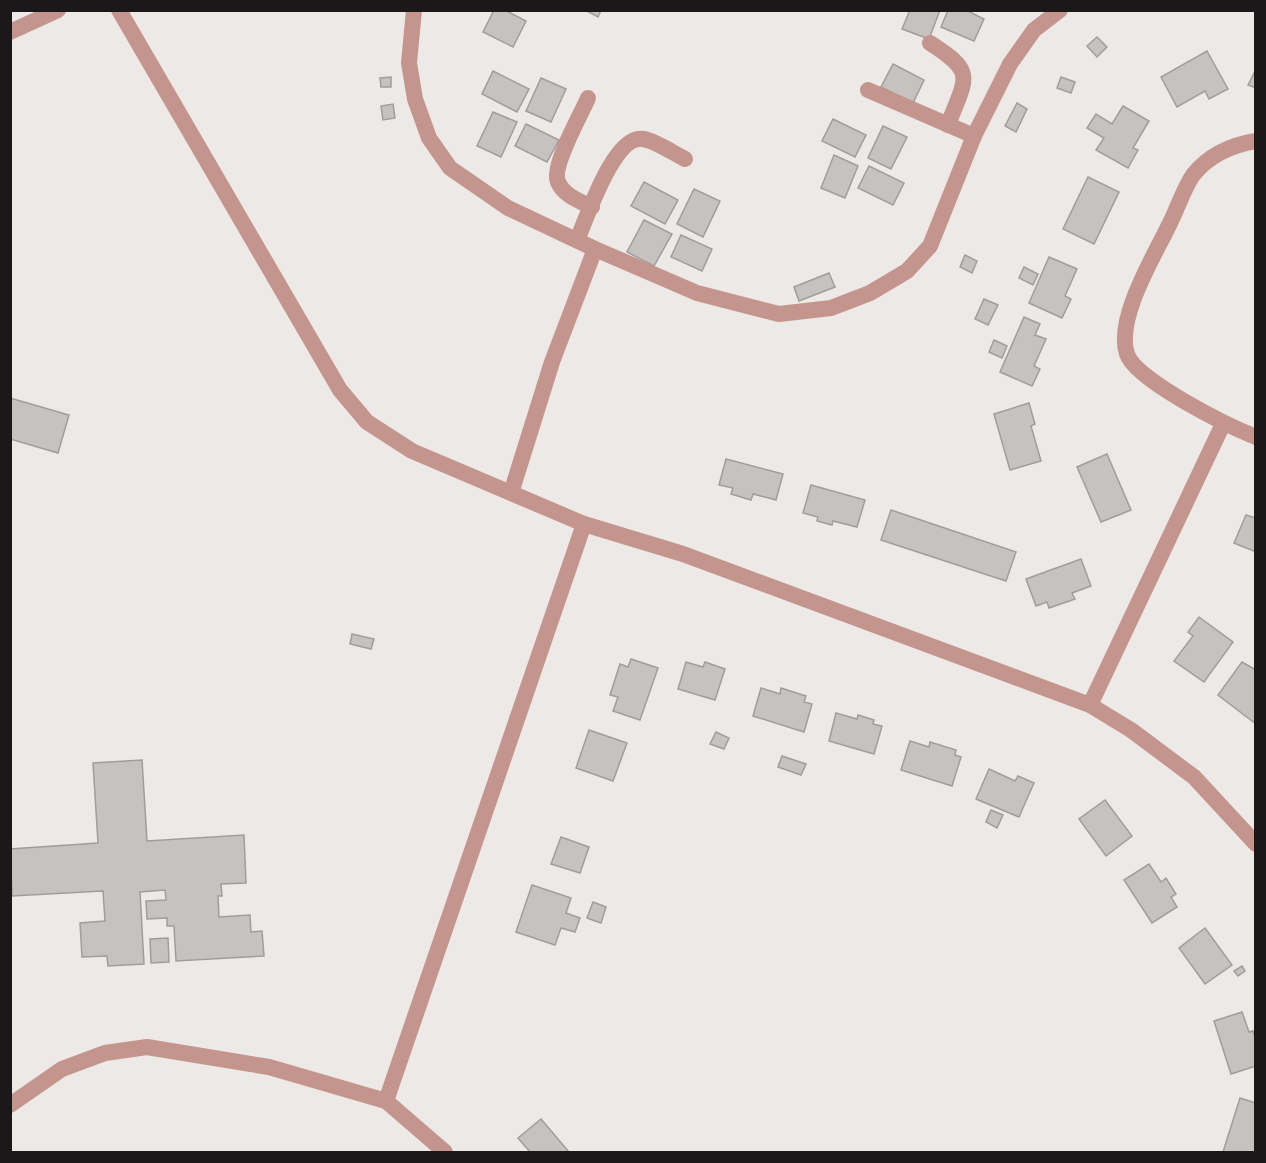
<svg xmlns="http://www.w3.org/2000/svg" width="1266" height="1163" viewBox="0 0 1266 1163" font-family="'Source Sans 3',sans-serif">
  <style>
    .building { fill: #c5c2c0; stroke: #a09d9a; stroke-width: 1.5 }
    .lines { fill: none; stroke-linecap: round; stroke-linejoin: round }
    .minor { stroke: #c3958c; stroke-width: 16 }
  </style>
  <rect width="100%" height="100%" fill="#ece9e7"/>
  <!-- building -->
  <g class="building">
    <path d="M494 10H505L526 21 513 47 483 32Z"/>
    <path d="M585 10H601L598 17Z"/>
    <path d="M910 10H940L929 39 902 29Z"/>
    <path d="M948 10H966L984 19 974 41 941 27Z"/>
    <path d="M1097 37 1107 47 1097 57 1087 46Z"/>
    <path d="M1207 51 1228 89 1209 99 1205 91 1177 107 1161 77Z"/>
    <path d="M893 64 924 80 913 103 881 87Z"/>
    <path d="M1256 69V88L1248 85Z"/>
    <path d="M493 71 529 89 517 112 482 94Z"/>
    <path d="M391 77V87H381L380 78Z"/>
    <path d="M1061 77 1075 82 1071 93 1057 88Z"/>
    <path d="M541 78 566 89 551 122 526 111Z"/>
    <path d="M1017 103 1027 109 1016 132 1005 126Z"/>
    <path d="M393 104 395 118 383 120 381 106Z"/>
    <path d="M1123 106 1149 121 1133 148 1138 150 1128 168 1096 150 1104 138 1087 128 1096 114 1112 124Z"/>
    <path d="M493 112 517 122 501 157 477 146Z"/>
    <path d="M833 119 866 135 855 157 822 141Z"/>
    <path d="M526 124 559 140 547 162 515 146Z"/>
    <path d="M883 126 907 137 891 169 868 158Z"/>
    <path d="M834 155 858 166 845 198 821 188Z"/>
    <path d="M869 166 904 183 893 205 858 188Z"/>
    <path d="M1088 177 1119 192 1094 244 1063 229Z"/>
    <path d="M644 182 678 200 665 224 631 206Z"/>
    <path d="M694 189 720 201 703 237 677 224Z"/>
    <path d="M644 220 672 234 654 266 627 252Z"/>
    <path d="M681 235 712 249 702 271 671 257Z"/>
    <path d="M965 255 977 261 972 273 960 267Z"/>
    <path d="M1049 257 1077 269 1065 296 1071 299 1062 318 1029 303Z"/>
    <path d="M1024 267 1038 274 1033 285 1019 278Z"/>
    <path d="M829 273 835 287 799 301 794 287Z"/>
    <path d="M984 299 998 305 988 325 975 319Z"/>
    <path d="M1024 317 1040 324 1035 335 1046 339 1034 366 1040 369 1032 386 1000 372Z"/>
    <path d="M994 340 1007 346 1002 358 989 352Z"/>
    <path d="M10 398 69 415 58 453 10 439Z"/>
    <path d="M1029 403 1035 424 1031 426 1041 461 1010 470 994 414Z"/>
    <path d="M1107 454 1131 510 1101 522 1077 467Z"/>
    <path d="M726 459 783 474 776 500 753 494 751 500 731 494 733 488 719 485Z"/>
    <path d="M811 485 865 500 857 527 833 521 832 525 817 521 818 517 803 513Z"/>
    <path d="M891 510 1016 552 1006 581 881 540Z"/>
    <path d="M1246 515 1256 518V552L1234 543Z"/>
    <path d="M1081 559 1091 586 1072 593 1075 599 1049 608 1047 602 1036 606 1026 579Z"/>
    <path d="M1199 617 1233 642 1204 682 1174 661 1193 636 1188 632Z"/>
    <path d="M352 634 374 639 371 649 350 644Z"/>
    <path d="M631 659 658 668 640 720 613 711 618 697 610 695 620 664 628 667Z"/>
    <path d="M686 662 703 667 705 662 725 669 715 700 678 689Z"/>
    <path d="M1242 662 1256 670V724L1218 695Z"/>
    <path d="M761 688 780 694 781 688 806 696 804 702 812 704 804 732 753 716Z"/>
    <path d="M836 713 857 719 858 715 874 720 873 724 882 726 874 754 829 741Z"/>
    <path d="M589 730 627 743 613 781 576 768Z"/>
    <path d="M716 732 729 738 724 749 710 744Z"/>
    <path d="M910 741 929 747 930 742 956 750 955 755 961 757 952 786 901 770Z"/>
    <path d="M782 756 806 764 801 775 778 767Z"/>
    <path d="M142 760 147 841 244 835 246 883 221 884 222 896H218L219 917 250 915 251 932 262 931 264 956 176 961 174 926H167V918L147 919 146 901 166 900 165 890 140 892 144 964 108 966 107 956 82 957 80 923 105 921 103 891 12 896 10 849 98 843 93 763Z"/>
    <path d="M989 769 1015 781 1018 776 1034 783 1019 817 976 799Z"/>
    <path d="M1105 800 1132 836 1106 856 1079 819Z"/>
    <path d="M991 810 1003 815 997 828 986 822Z"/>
    <path d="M561 837 589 847 580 873 551 864Z"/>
    <path d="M1149 864 1161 882 1166 878 1176 894 1171 897 1177 907 1152 923 1124 880Z"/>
    <path d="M532 885 571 898 566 913 580 918 575 932 561 928 555 945 516 932Z"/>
    <path d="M593 902 606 907 601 923 587 918Z"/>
    <path d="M1205 928 1232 965 1205 984 1179 948Z"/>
    <path d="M168 938 169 962 151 963 150 939Z"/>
    <path d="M1242 966 1245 971 1238 976 1234 971Z"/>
    <path d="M1242 1012 1249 1032 1253 1031 1256 1040V1066L1231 1074 1214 1021Z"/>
    <path d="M1240 1098 1256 1103V1152H1223Z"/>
    <path d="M541 1119 569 1152H530L518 1138Z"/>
  </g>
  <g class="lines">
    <!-- minor -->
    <g class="minor">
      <path d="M119 10 340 390 367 422 412 451 584 524 683 554 1090 705 1131 730 1194 777 1256 844"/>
      <path d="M414 10 409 63 415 99 429 138 450 168 508 208 595 249 697 293 779 314 831 308 870 293 907 271 930 246 974 136 1010 64 1034 30 1060 10"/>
      <path d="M10 32 58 10"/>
      <path d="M930 43C977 73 966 77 948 125"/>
      <path d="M868 90 974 136"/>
      <path d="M588 98C581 115 551 166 558 182 564 196 580 201 592 207"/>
      <path d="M1256 141C1231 145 1209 155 1193 175 1184 188 1178 207 1171 221 1156 253 1115 318 1127 354 1135 380 1228 426 1256 437"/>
      <path d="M577 240C587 218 614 134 643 139 656 141 673 153 685 159"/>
      <path d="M511 493 552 362 595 249"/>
      <path d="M1090 705 1223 424"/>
      <path d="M386 1101 584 524"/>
      <path d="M10 1105 62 1069 105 1053 147 1047 269 1067 386 1101 445 1152"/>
    </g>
  </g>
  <!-- border -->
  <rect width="1266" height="1163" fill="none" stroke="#1a1818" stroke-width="24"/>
</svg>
